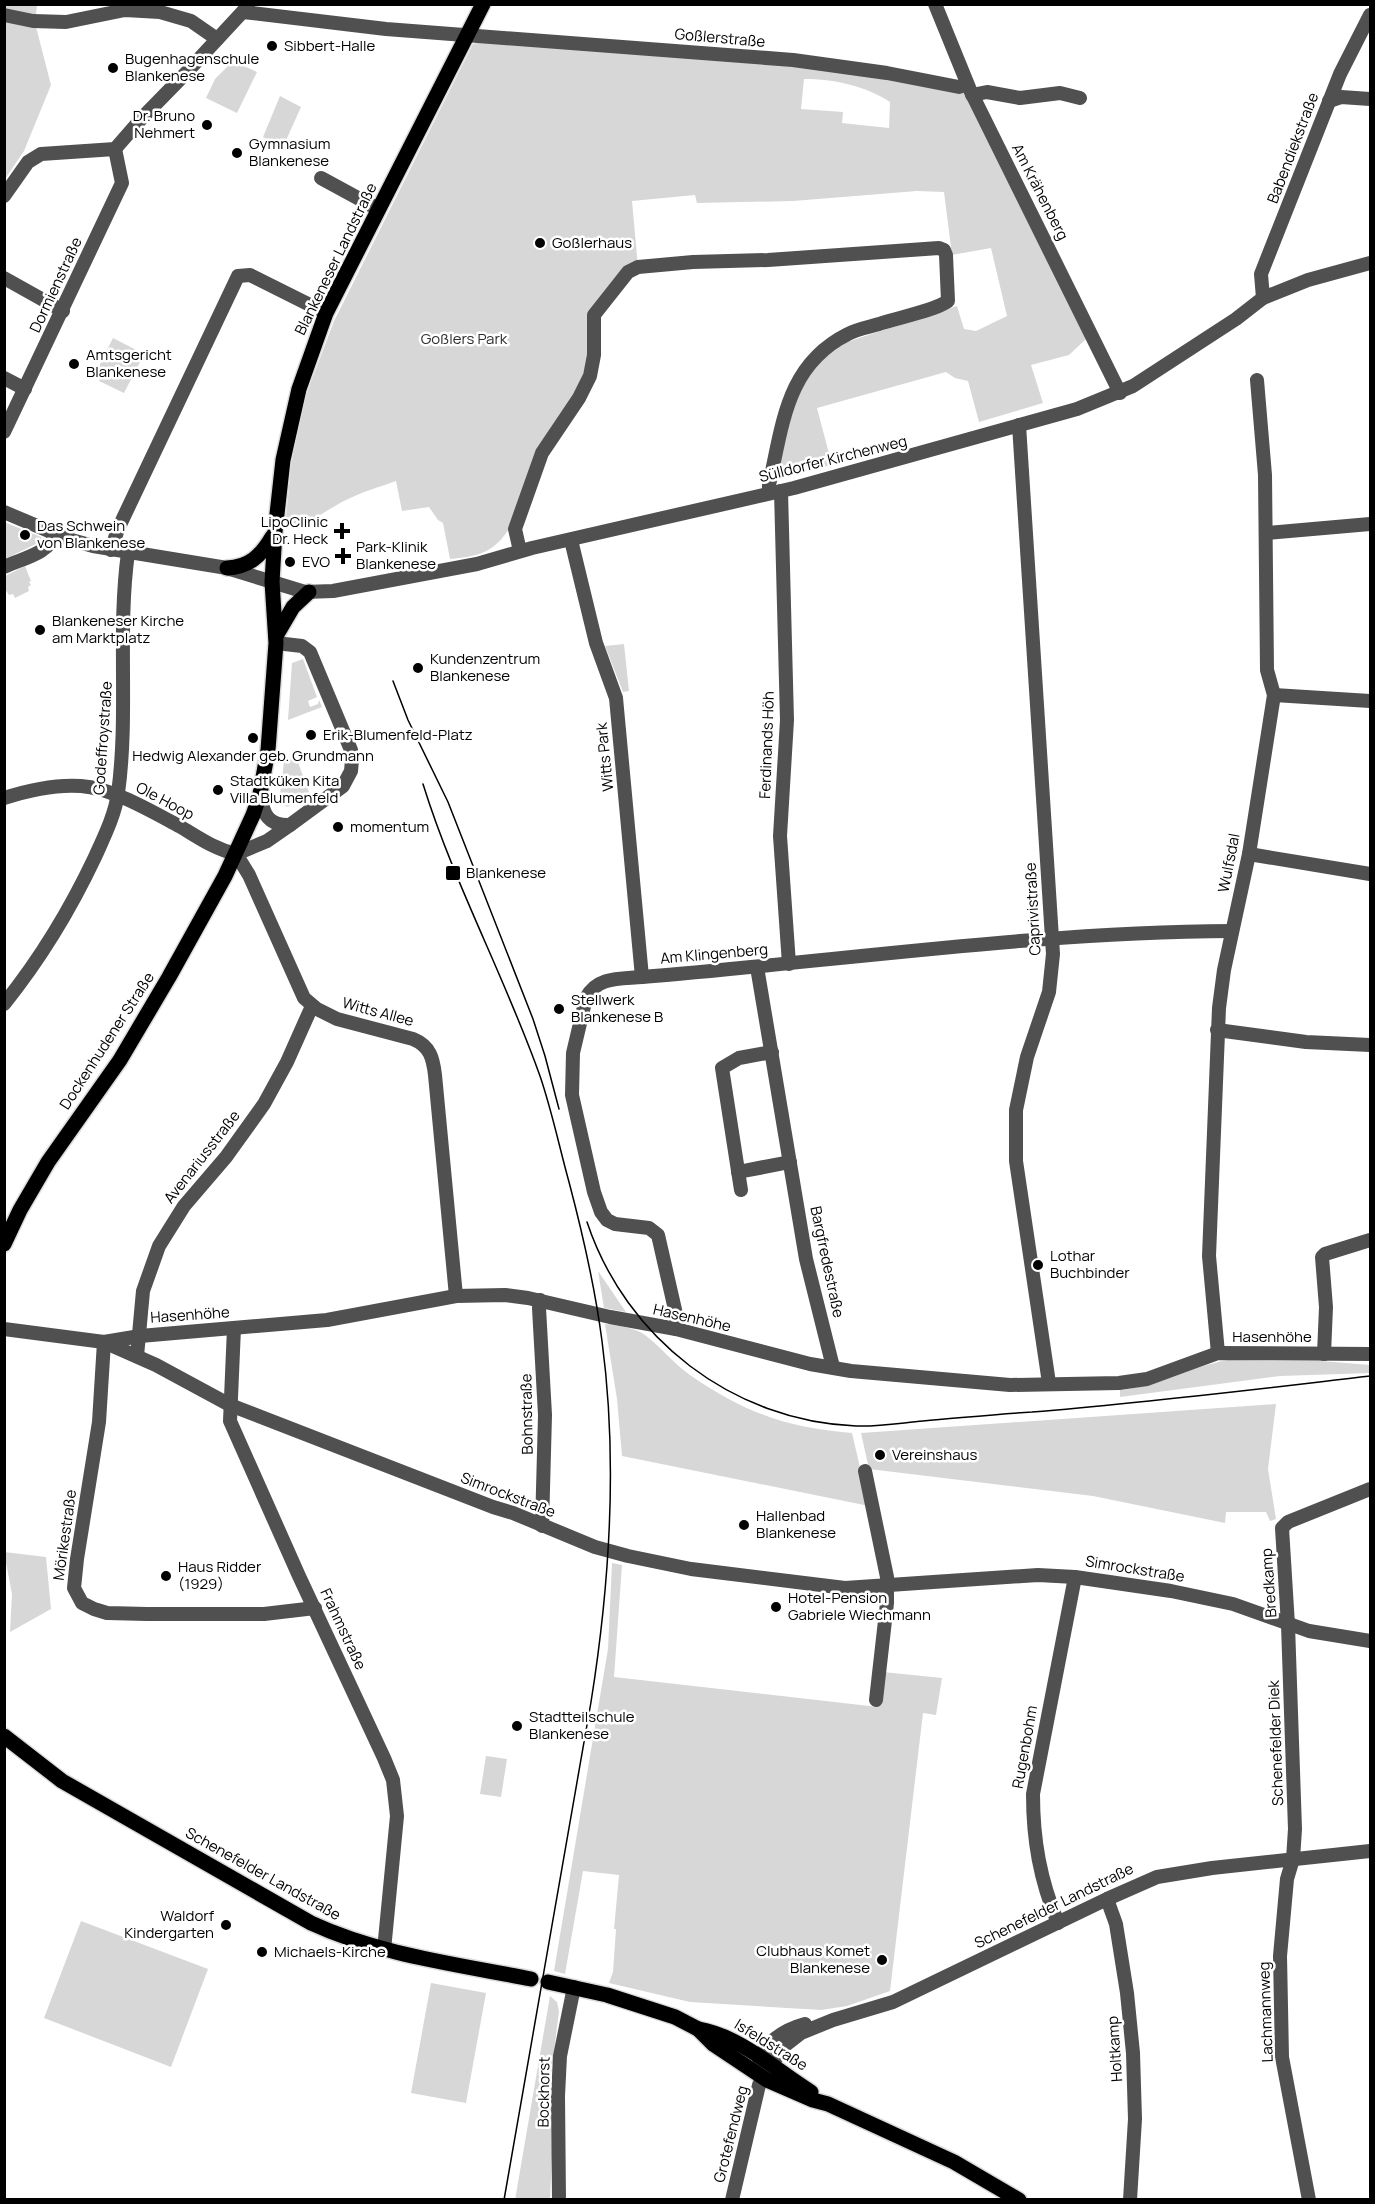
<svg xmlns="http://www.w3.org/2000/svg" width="1375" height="2204" viewBox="0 0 1375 2204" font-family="Manrope,sans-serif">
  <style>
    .green { fill: #d7d7d7; fill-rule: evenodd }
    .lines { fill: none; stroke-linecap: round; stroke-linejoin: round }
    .major-casing { stroke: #dbdbdb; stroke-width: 18 }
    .minor { stroke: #505050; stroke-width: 14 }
    .major { stroke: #000; stroke-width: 15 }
    .tram { stroke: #000; stroke-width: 1.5 }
    .poi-dot { fill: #000; stroke: #fff; stroke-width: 2 }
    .labels { text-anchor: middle; stroke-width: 5; stroke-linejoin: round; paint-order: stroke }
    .street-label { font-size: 15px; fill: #000; stroke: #fff }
    .poi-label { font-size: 15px; fill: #000; stroke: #fff; text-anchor: start }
    .park-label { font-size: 15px; fill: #2e2e2e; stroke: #fff }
  </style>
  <rect width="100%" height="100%" fill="#fff"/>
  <!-- green -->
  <g class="green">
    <path d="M5 5H37L35 23 51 85 24 151 5 179Z"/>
    <path d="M480 42 848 67 967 94 1086 339 1069 355 1031 365 1043 403 979 422 968 381 955 378 946 372 817 408 832 465 775 479 794 401 815 367 828 355 847 342 957 306 964 329 976 331 1007 316 991 248 952 255 944 192 917 191 793 201 697 203 695 195 632 201 638 267 594 315 587 372 511 526C494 553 480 556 450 559L443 523 438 520 429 507 402 511 396 481C379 487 362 492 346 500 329 508 304 528 285 529L291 465 305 398 334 321 473 44ZM804 79C834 79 866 86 890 102L889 128 842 123 843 112 801 109Z"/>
    <path d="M233 61 257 72 237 113 206 98 215 79Z"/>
    <path d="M280 96 301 107 283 147 263 137Z"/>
    <path d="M113 338 144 354 124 393 99 381 102 375 96 372Z"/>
    <path d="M4 522 41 537 42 541 5 559Z"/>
    <path d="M25 566 31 581 29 582 31 585 28 587 29 591 15 598 13 594 9 595 5 589V576Z"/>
    <path d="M624 644 629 691 623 692 605 646Z"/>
    <path d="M303 659 317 697 308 701 310 707 318 704 319 700 322 707 288 720 292 663Z"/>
    <path d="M296 757 309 792 288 807 279 803 284 762Z"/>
    <path d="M598 1271 626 1312 604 1308Z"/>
    <path d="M605 1324C616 1325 636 1328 645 1335 660 1346 673 1363 690 1375 743 1412 787 1428 852 1433L869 1506 622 1456 617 1399Z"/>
    <path d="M1228 1360 1321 1361 1370 1365V1373L1280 1376 1120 1397V1390C1158 1387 1192 1366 1228 1360Z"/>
    <path d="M1276 1404 1268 1469 1276 1519 1270 1521 1266 1512H1226L1225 1523 1093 1496 869 1469 861 1433Z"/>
    <path d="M4 1552 46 1557 51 1609 10 1632 12 1594Z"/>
    <path d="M612 1563 622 1565 614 1677 878 1707 883 1672 942 1678 936 1715 923 1713 890 1991 847 2006 821 2010 690 2002 609 1983 613 1972 616 1929H614L619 1875 583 1871 565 1974 554 1971 608 1649Z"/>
    <path d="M486 1756 507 1759 501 1797 480 1794Z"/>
    <path d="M81 1921 208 1969 171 2067 44 2018Z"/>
    <path d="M431 1983 486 1993 466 2103 411 2093Z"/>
    <path d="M550 1996 557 2002 559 2011 551 2075 552 2156 550 2199 515 2200Z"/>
  </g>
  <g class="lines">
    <!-- major casing -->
    <g class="major-casing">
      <g id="major">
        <path d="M227 568C249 567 261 556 272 537"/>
        <path d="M276 636 293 607 309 592"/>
        <path d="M4 1244 20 1210 48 1162 120 1060 169 977 225 876 253 815 260 794 268 750 276 643 272 582 275 532 283 460 299 389 326 313 483 4"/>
        <path d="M4 1736 62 1781 311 1923C380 1955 457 1964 531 1979"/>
        <path d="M548 1982 607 1995 675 2017 698 2029 713 2044 767 2080 813 2100 828 2104 954 2162 1019 2200"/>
        <path d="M698 2029C742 2037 774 2069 811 2092"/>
      </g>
    </g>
    <!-- minor -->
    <g class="minor">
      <path d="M935 4 970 90 1120 393"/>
      <path d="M243 12 386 29 793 60 887 73 959 87 967 84"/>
      <path d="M4 15 33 21 66 22 125 10 160 12 191 21 217 39"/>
      <path d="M972 95 987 92 1020 98 1060 93 1080 98"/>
      <path d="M1329 101 1341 97 1370 99"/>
      <path d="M321 178 378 209"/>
      <path d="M4 196 28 162 41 154 115 149 142 118 185 74 248 6"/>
      <path d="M4 278 63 311"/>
      <path d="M1263 298 1261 274 1340 74 1370 15"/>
      <path d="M4 378 25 389"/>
      <path d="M1019 425 1053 954 1049 992 1027 1057 1016 1110V1161L1049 1383"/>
      <path d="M4 432 122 183 115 149"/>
      <path d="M781 491 787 720 780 836 789 964"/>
      <path d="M4 512 68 539 93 546 227 568 305 592 333 591 477 564 532 548 794 488 1077 409 1133 386 1236 319 1263 298 1308 280 1370 263"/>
      <path d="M1266 533 1370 524"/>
      <path d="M571 540 596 643 616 698 642 977"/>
      <path d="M111 550 118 529 238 276 250 275 326 313"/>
      <path d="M520 551 515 529 542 453 579 398 590 376 594 355V315L628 272 638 267 693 262 768 260 939 248 944 250 946 255 948 301C934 311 896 318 879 324 869 327 857 329 848 334 786 365 783 424 769 485V493"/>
      <path d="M4 567C23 558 48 554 56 534"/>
      <path d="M1274 695 1370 701"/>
      <path d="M260 794C263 814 268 826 290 825"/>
      <path d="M4 798C29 790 55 784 81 786 112 788 151 811 179 826 198 837 214 849 236 854"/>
      <path d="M236 854 249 875 304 998 317 1009 337 1019 413 1039C430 1046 433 1058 435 1075L456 1296"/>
      <path d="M236 854 267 841 290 825 343 786 351 771 352 760 351 750 310 652 302 646 276 643"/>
      <path d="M1249 854 1370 874"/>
      <path d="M757 967 806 1259 833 1367"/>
      <path d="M4 1004C41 958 70 910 95 857 104 837 115 815 118 793 129 714 117 632 128 553"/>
      <path d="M1217 1030 1306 1042 1370 1045"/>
      <path d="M738 1172 790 1162"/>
      <path d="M741 1190 722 1068 739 1058 772 1052"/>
      <path d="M540 1300 539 1308 545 1415 542 1526"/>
      <path d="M234 1328 230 1421 299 1576 384 1758 393 1780 397 1816 384 1950"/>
      <path d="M4 1329 104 1342 140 1336 327 1320 456 1296 505 1295 528 1298 610 1317 676 1329 810 1364 851 1371 1010 1385 1119 1383 1147 1379 1218 1353 1370 1354"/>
      <path d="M676 1329V1314L658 1235 649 1228 615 1224 607 1220 601 1212 594 1192 572 1095 573 1053 586 998C597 976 621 979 642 977 839 961 1035 932 1232 931"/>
      <path d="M104 1342 156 1365 230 1405 493 1507 513 1513 595 1547 628 1556 691 1569 845 1588 1038 1575 1075 1577 1171 1591 1233 1604 1309 1631 1370 1641"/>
      <path d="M104 1342 99 1422 77 1559 74 1588 82 1603 94 1609 107 1613 147 1614H264L315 1608"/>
      <path d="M1218 1353 1209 1256 1219 1008 1224 970 1249 854 1274 695 1267 670 1265 475 1257 380"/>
      <path d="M1324 1354 1326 1307 1322 1257 1325 1254 1370 1240"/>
      <path d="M137 1356 143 1291 159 1246 184 1206 226 1157 264 1104 287 1062 312 1006"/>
      <path d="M865 1471 887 1577V1603L876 1700"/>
      <path d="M1107 1899 1116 1924 1127 1993 1133 2053 1135 2119 1130 2200"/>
      <path d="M1058 1923C1040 1880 1033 1840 1033 1794L1075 1577"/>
      <path d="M759 2067C759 2044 786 2029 805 2024"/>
      <path d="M559 2200 558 2096 560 2056 574 1987"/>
      <path d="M732 2200 759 2085 783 2047 801 2033 833 2020 893 2002 1107 1899 1157 1877 1212 1868 1370 1851"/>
      <path d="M1309 2200 1282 2057 1280 1956 1287 1879 1293 1859 1295 1829 1288 1625 1282 1528 1288 1522 1370 1489"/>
    </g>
    <!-- major -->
    <use href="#major" class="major"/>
    <!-- tram -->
    <g class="tram">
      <path d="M393 681 408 720 448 802 533 1019 545 1056 559 1109"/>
      <path d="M423 784C454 884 505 977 540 1076 552 1111 559 1146 569 1182 583 1235 595 1287 602 1341 618 1461 610 1583 591 1702L504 2200"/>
      <path d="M587 1222C626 1339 733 1421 856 1426 878 1427 901 1423 923 1421 960 1418 996 1414 1032 1412 1145 1403 1258 1389 1370 1376"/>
    </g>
  </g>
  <!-- markers -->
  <g class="poi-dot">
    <circle cx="272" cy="46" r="6"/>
    <circle cx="113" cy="68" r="6"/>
    <circle cx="207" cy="125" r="6"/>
    <circle cx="237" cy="153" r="6"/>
    <circle cx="540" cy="243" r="6"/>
    <circle cx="74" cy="364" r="6"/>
    <path d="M339 522h6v6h6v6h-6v6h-6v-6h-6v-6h6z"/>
    <circle cx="25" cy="535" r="6"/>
    <path d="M340 547h6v6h6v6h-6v6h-6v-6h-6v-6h6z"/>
    <circle cx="290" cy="562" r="6"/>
    <circle cx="40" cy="630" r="6"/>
    <circle cx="418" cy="668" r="6"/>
    <circle cx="311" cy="735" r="6"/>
    <circle cx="253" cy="738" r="6"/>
    <circle cx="218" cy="790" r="6"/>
    <circle cx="338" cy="827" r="6"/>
    <rect x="445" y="865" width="16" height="16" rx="3"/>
    <circle cx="559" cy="1009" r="6"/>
    <circle cx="1038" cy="1265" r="6"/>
    <circle cx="880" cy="1455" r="6"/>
    <circle cx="744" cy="1525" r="6"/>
    <circle cx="166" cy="1576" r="6"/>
    <circle cx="776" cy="1607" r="6"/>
    <circle cx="517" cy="1726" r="6"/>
    <circle cx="226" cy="1925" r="6"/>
    <circle cx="262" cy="1952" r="6"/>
    <circle cx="882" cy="1960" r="6"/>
  </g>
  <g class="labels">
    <!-- street labels -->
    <g class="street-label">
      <text transform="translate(720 38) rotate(5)" y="5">Goßlerstraße</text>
      <text transform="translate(1293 148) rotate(-69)" y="5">Babendiekstraße</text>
      <text transform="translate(1040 192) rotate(63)" y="5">Am Krähenberg</text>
      <text transform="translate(336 259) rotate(-64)" y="5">Blankeneser Landstraße</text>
      <text transform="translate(56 285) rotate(-65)" y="5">Dormienstraße</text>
      <text transform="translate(833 459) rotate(-14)" y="5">Sülldorfer Kirchenweg</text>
      <text transform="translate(103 738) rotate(-86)" y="5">Godeffroystraße</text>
      <text transform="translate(767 745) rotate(-88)" y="5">Ferdinands Höh</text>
      <text transform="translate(605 757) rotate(-96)" y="5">Witts Park</text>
      <text transform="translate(165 801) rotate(28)" y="5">Ole Hoop</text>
      <text transform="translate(1229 863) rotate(-79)" y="5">Wulfsdal</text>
      <text transform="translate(1033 909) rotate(-93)" y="5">Caprivistraße</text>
      <text transform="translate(714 954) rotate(-5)" y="5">Am Klingenberg</text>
      <text transform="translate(378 1012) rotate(15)" y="5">Witts Allee</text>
      <text transform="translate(107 1041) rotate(-57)" y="5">Dockenhudener Straße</text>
      <text transform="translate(202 1157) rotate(-52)" y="5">Avenariusstraße</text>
      <text transform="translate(827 1262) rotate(78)" y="5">Bargfredestraße</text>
      <text transform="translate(190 1315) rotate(-4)" y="5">Hasenhöhe</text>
      <text transform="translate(692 1318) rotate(13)" y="5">Hasenhöhe</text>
      <text x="1272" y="1342">Hasenhöhe</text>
      <text transform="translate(527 1414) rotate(-91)" y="5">Bohnstraße</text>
      <text transform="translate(508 1495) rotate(21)" y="5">Simrockstraße</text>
      <text transform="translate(65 1535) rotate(-82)" y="5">Mörikestraße</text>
      <text transform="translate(1135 1569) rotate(9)" y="5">Simrockstraße</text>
      <text transform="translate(1269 1583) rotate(-94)" y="5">Bredkamp</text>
      <text transform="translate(343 1629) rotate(65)" y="5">Frahmstraße</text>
      <text transform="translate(1276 1743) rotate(-92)" y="5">Schenefelder Diek</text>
      <text transform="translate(1025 1747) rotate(-80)" y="5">Rugenbohm</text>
      <text transform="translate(263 1874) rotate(29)" y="5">Schenefelder Landstraße</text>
      <text transform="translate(1054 1906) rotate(-26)" y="5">Schenefelder Landstraße</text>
      <text transform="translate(1266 2012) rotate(-92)" y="5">Lachmannweg</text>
      <text transform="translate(771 2045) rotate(32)" y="5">Isfeldstraße</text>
      <text transform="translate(1115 2049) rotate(-94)" y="5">Holtkamp</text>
      <text transform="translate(544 2092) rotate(-89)" y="5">Bockhorst</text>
      <text transform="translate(731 2134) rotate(-76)" y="5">Grotefendweg</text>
    </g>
    <!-- poi labels -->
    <g class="poi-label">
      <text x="284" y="51">Sibbert-Halle</text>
      <text x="125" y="64">Bugenhagenschule<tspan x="125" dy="17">Blankenese</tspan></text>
      <text x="195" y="121" text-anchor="end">Dr. Bruno<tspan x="195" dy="17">Nehmert</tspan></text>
      <text x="249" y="149">Gymnasium<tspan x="249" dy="17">Blankenese</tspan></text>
      <text x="552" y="248">Goßlerhaus</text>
      <text x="86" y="360">Amtsgericht<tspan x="86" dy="17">Blankenese</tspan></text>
      <text x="328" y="527" text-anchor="end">LipoClinic<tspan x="328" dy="17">Dr. Heck</tspan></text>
      <text x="37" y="531">Das Schwein<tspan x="37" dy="17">von Blankenese</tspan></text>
      <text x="356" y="552">Park-Klinik<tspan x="356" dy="17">Blankenese</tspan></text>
      <text x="302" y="567">EVO</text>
      <text x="52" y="626">Blankeneser Kirche<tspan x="52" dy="17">am Marktplatz</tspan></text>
      <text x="430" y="664">Kundenzentrum<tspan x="430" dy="17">Blankenese</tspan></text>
      <text x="323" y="740">Erik-Blumenfeld-Platz</text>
      <text x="253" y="761" text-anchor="middle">Hedwig Alexander geb. Grundmann</text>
      <text x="230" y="786">Stadtküken Kita<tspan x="230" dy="17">Villa Blumenfeld</tspan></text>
      <text x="350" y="832">momentum</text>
      <text x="466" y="878">Blankenese</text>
      <text x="571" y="1005">Stellwerk<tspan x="571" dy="17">Blankenese B</tspan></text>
      <text x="1050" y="1261">Lothar<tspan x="1050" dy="17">Buchbinder</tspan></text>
      <text x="892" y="1460">Vereinshaus</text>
      <text x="756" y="1521">Hallenbad<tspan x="756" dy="17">Blankenese</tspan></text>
      <text x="178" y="1572">Haus Ridder<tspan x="178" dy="17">(1929)</tspan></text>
      <text x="788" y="1603">Hotel-Pension<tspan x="788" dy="17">Gabriele Wiechmann</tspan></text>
      <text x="529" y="1722">Stadtteilschule<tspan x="529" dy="17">Blankenese</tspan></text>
      <text x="214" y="1921" text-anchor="end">Waldorf<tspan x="214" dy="17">Kindergarten</tspan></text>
      <text x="870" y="1956" text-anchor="end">Clubhaus Komet<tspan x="870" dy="17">Blankenese</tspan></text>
      <text x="274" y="1957">Michaels-Kirche</text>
    </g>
    <!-- park labels -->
    <g class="park-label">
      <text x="464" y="344">Goßlers Park</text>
    </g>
  </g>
  <!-- border -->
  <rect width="1375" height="2204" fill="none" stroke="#000000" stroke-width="12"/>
</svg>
